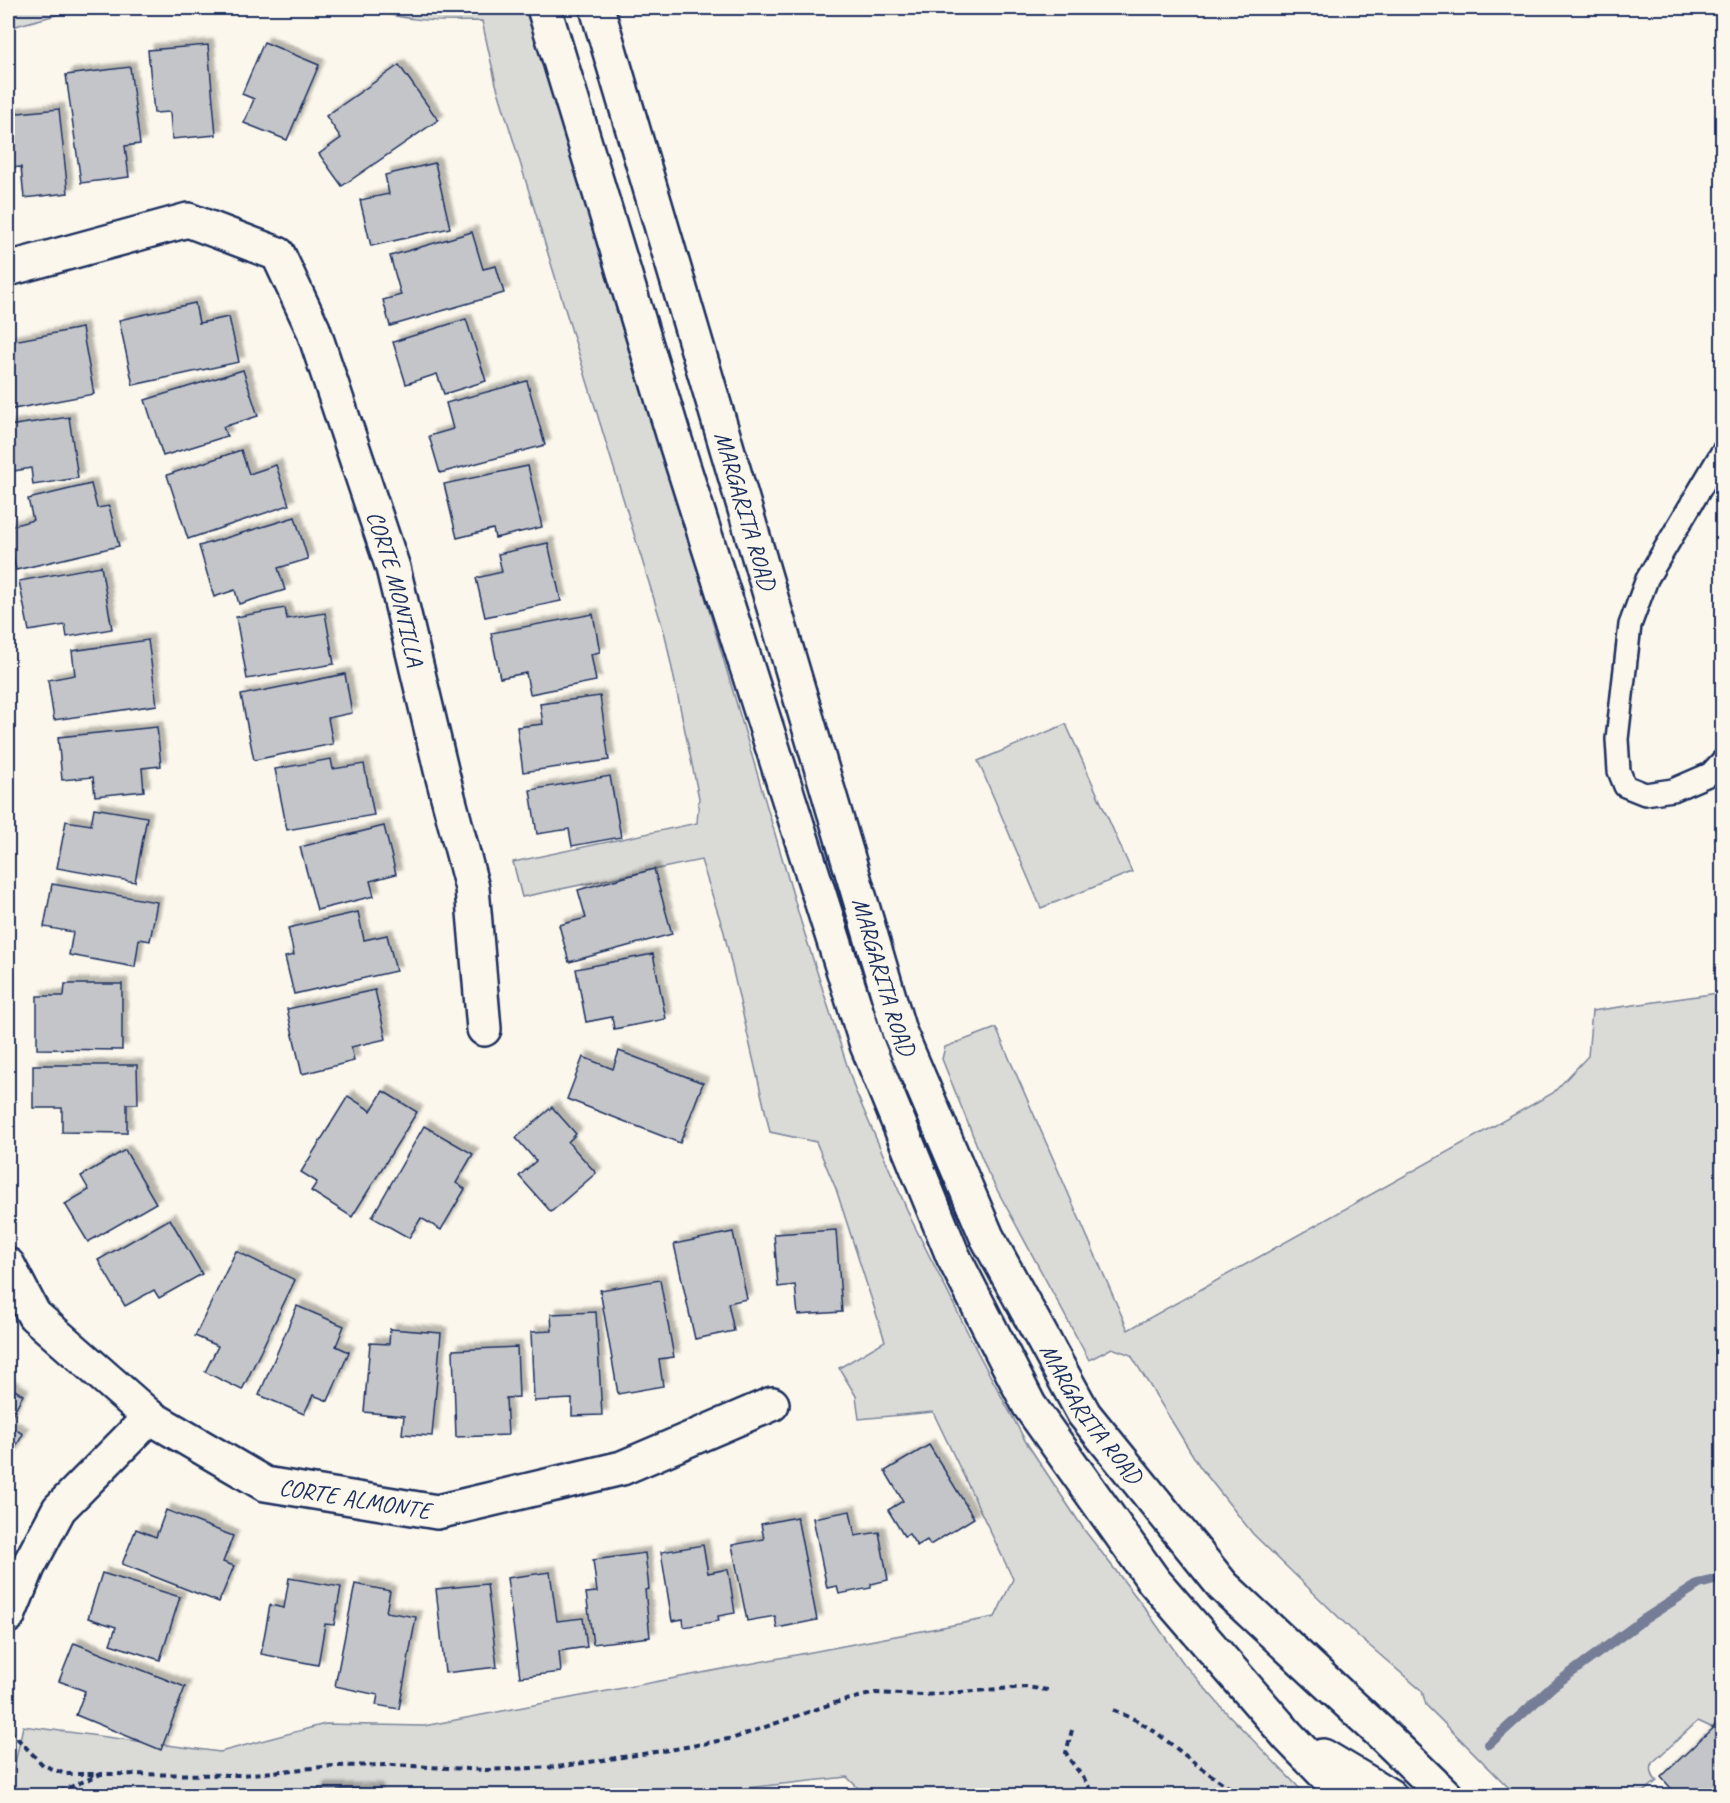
<svg xmlns="http://www.w3.org/2000/svg" width="1730" height="1803" viewBox="0 0 1730 1803" font-family="Caveat,sans-serif">
  <style>
    .green { fill: #dadad7; stroke: #7a849a; stroke-width: 1.5 }
    .lines { fill: none; stroke-linecap: round; stroke-linejoin: round }
    .stream { stroke: #747e96; stroke-width: 10 }
    .building { fill: #c3c5c9; stroke: #1b2f5e; stroke-width: 1.5; filter: url(#shadow) }
    .lane-casing { stroke: #1b2f5e; stroke-width: 26 }
    .street-casing { stroke: #1b2f5e; stroke-width: 38 }
    .secondary-casing { stroke: #1b2f5e; stroke-width: 38 }
    .path { stroke: #1b2f5e; stroke-width: 4; stroke-dasharray: 6 4.5; stroke-linecap: butt }
    .lane { stroke: #fbf7ec; stroke-width: 21 }
    .street { stroke: #fbf7ec; stroke-width: 33 }
    .secondary { stroke: #fbf7ec; stroke-width: 33 }
    .labels { text-anchor: middle; stroke-width: 4.5; stroke-linejoin: round; paint-order: stroke }
    .street-label { font-size: 24px; fill: #1b2f5e; stroke: #fbf7ec }
  </style>
  <defs>
    <filter id="shadow"><feDropShadow dx="5.5" dy="-5.5" stdDeviation="1.5" flood-color="#0004"/></filter>
  </defs>
  <rect width="100%" height="100%" fill="#fbf7ec"/>
  <filter id="ink" filterUnits="userSpaceOnUse"><feTurbulence type="fractalNoise" baseFrequency=".0167" numOctaves="2"/><feDisplacementMap in="SourceGraphic" scale="12" xChannelSelector="R" yChannelSelector="G"/><feConvolveMatrix kernelMatrix="1 2 1 2 8 2 1 2 1" color-interpolation-filters="sRGB"/></filter>
  <g filter="url(#ink)">
    <!-- green -->
    <g class="green">
      <path d="M8 8H82L8 28Z"/>
      <path d="M369 8H526L636 375 696 566 801 922 855 1090 912 1221 978 1353 1026 1442 1085 1531 1144 1607 1184 1664 1223 1709 1306 1795 1187 1796 1179 1790 1177 1796H950L858 1788 847 1777 747 1788 742 1796H8L23 1726 220 1752 325 1724 424 1726 995 1617 1013 1579 933 1412 859 1419 856 1396 839 1368 885 1341 836 1189 816 1142 770 1132 724 932 701 860 522 897 513 862 697 823 699 798 665 635 496 84 482 21C444 22 405 22 369 8Z"/>
      <path d="M1066 724 1132 872 1041 908 978 761Z"/>
      <path d="M1722 991V1719L1713 1728 1698 1721 1652 1763C1651 1770 1651 1776 1657 1781L1639 1795H1516L1426 1705 1422 1691 1358 1636 1253 1534 1200 1467 1131 1355 1112 1348 1089 1360 988 1173 942 1059 945 1047 996 1028 1128 1330 1553 1093 1588 1056 1592 1011 1718 993Z"/>
    </g>
    <g class="lines">
      <!-- stream -->
      <path class="stream" d="M1489 1744 1553 1686 1643 1620 1699 1584 1722 1578"/>
    </g>
    <!-- building -->
    <g class="building">
      <path d="M264 42 319 65 287 140 244 123 254 99 242 94Z"/>
      <path d="M208 45 216 135 172 139 170 112 154 113 148 50Z"/>
      <path d="M399 65 438 120 342 186 319 154 341 138 326 116Z"/>
      <path d="M130 67 140 144 125 146 129 177 81 183 66 75Z"/>
      <path d="M59 109 68 193 24 198 21 167 8 168V114Z"/>
      <path d="M435 163 450 228 371 246 360 200 389 194 385 175Z"/>
      <path d="M472 232 483 269 496 266 504 293 390 326 383 300 401 295 390 256Z"/>
      <path d="M195 303 199 323 229 317 239 362 133 385 119 320Z"/>
      <path d="M466 319 486 381 444 394 437 374 406 384 393 342Z"/>
      <path d="M82 328 94 394 8 410V342Z"/>
      <path d="M243 370 258 416 223 427 227 436 163 456 145 400Z"/>
      <path d="M527 381 545 445 440 473 429 436 453 429 446 403Z"/>
      <path d="M69 417 78 478 33 485 31 468 8 472V426Z"/>
      <path d="M241 450 249 474 276 465 289 505 188 539 167 475Z"/>
      <path d="M528 466 542 527 495 538 493 529 457 538 444 484Z"/>
      <path d="M91 484 97 508 109 506 119 546 16 570 8 535V527L33 520 28 499Z"/>
      <path d="M295 517 308 559 278 568 285 590 239 604 235 590 214 597 199 546Z"/>
      <path d="M548 543 561 601 485 617 476 578 502 572 498 554Z"/>
      <path d="M101 566 112 629 67 637 65 625 29 631 19 581Z"/>
      <path d="M285 608 287 619 325 613 334 664 247 679 236 617Z"/>
      <path d="M593 614 600 652 591 654 596 681 530 694 526 673 500 678 491 633Z"/>
      <path d="M148 640 157 705 54 720 48 680 75 675 72 651Z"/>
      <path d="M345 674 352 713 328 718 333 744 254 760 241 695Z"/>
      <path d="M600 696 609 760 523 772 517 727 543 724 540 704Z"/>
      <path d="M157 727 161 766 142 768 144 791 95 796 93 777 62 780 58 737Z"/>
      <path d="M331 759 333 769 364 764 374 815 287 830 275 769Z"/>
      <path d="M610 776 621 837 572 846 569 829 537 834 530 790Z"/>
      <path d="M94 808 147 817 135 882 57 868 66 821 91 825Z"/>
      <path d="M384 826 396 874 370 881 374 896 317 910 300 847Z"/>
      <path d="M654 869 672 934 569 962 559 925 586 918 578 890Z"/>
      <path d="M52 884 157 902 150 941 139 939 135 967 69 955 73 932 44 927Z"/>
      <path d="M358 912 364 940 387 935 396 971 294 994 285 957 294 955 288 928Z"/>
      <path d="M653 954 666 1019 614 1029 612 1017 586 1022 576 969Z"/>
      <path d="M65 984H122V1050L37 1049V996H64Z"/>
      <path d="M375 990 386 1039 351 1047 354 1061 302 1074 287 1009Z"/>
      <path d="M619 1051 703 1083 680 1143 567 1099 583 1057 613 1069Z"/>
      <path d="M33 1065H137L138 1104H127V1133L62 1132V1108H33Z"/>
      <path d="M383 1091 417 1112 352 1217 311 1191 317 1182 301 1172 348 1096 371 1111Z"/>
      <path d="M552 1107 576 1134 568 1142 596 1173 551 1212 519 1176 536 1161 516 1138Z"/>
      <path d="M424 1126 473 1154 456 1183 465 1189 441 1230 421 1218 409 1238 372 1217Z"/>
      <path d="M125 1150 156 1203 88 1242 65 1204 89 1190 81 1176Z"/>
      <path d="M170 1219 202 1274 159 1298 154 1290 125 1306 98 1260Z"/>
      <path d="M836 1230 842 1312 798 1315 795 1285 778 1287 774 1234Z"/>
      <path d="M733 1232 747 1299 728 1303 734 1331 695 1339 674 1244Z"/>
      <path d="M236 1251 295 1280 242 1390 205 1372 218 1346 195 1336Z"/>
      <path d="M660 1280 674 1357 659 1359 663 1386 618 1394 600 1290Z"/>
      <path d="M297 1306 344 1326 336 1346 349 1352 328 1401 313 1395 304 1414 259 1395Z"/>
      <path d="M596 1312 602 1415 572 1416V1399L534 1401 531 1332 552 1331 551 1314Z"/>
      <path d="M390 1329 441 1333 432 1436 402 1434 404 1416 364 1412 370 1343 389 1344Z"/>
      <path d="M517 1347 519 1397 506 1398 508 1435 456 1437 453 1350Z"/>
      <path d="M8 1386 23 1395 8 1422Z"/>
      <path d="M8 1425 23 1434 8 1461Z"/>
      <path d="M929 1445 974 1518 930 1545 927 1540 917 1546 909 1534 904 1536 888 1510 903 1501 885 1471Z"/>
      <path d="M166 1510 233 1536 223 1562 234 1566 219 1602 122 1564 136 1529 156 1537Z"/>
      <path d="M850 1511 855 1536 879 1532 888 1580 871 1584V1588L839 1594 837 1586 827 1588 813 1518Z"/>
      <path d="M797 1517 817 1620 777 1628 775 1616 747 1621 732 1545 764 1539 761 1524Z"/>
      <path d="M703 1545 708 1573 728 1569 735 1613 718 1616 719 1621 684 1627 683 1619 672 1621 661 1552Z"/>
      <path d="M645 1553 649 1589 645 1590 650 1637 593 1644 586 1593 597 1592 593 1560Z"/>
      <path d="M550 1572 557 1621 583 1618 587 1647 559 1651 561 1672 520 1677 507 1578Z"/>
      <path d="M102 1573 180 1597 160 1660 110 1644 116 1627 88 1618Z"/>
      <path d="M289 1578 341 1587 334 1625 325 1624 318 1665 261 1654 270 1605 284 1608Z"/>
      <path d="M355 1584 390 1591 386 1612 416 1617 399 1709 376 1705 378 1695 335 1686Z"/>
      <path d="M487 1584 497 1667 445 1673 436 1589Z"/>
      <path d="M74 1643 185 1687 161 1750 76 1715 85 1691 59 1681Z"/>
      <path d="M1722 1719V1796H1678L1661 1777Z"/>
      <path d="M318 1789H377V1796H319Z"/>
    </g>
    <g class="lines">
      <!-- lane casing -->
      <g class="lane-casing">
        <path id="lane" d="M1722 452 1647 579 1630 625 1617 739 1619 771 1625 786 1645 794 1673 790 1710 774 1722 761"/>
      </g>
      <!-- street casing -->
      <g class="street-casing">
        <g id="street">
          <path id="s1" d="M8 269 188 220 278 254 313 329 393 568 442 774 472 888 484 1029"/>
          <path id="s2" d="M8 1265 34 1315 150 1417 265 1484 437 1512 622 1468 772 1404"/>
          <path d="M8 1616 28 1567 59 1509 150 1417"/>
        </g>
      </g>
      <!-- secondary casing -->
      <g class="secondary-casing">
        <g id="secondary">
          <path d="M544 8 673 434 867 1045 953 1256 1029 1405 1154 1581 1288 1736 1346 1796"/>
          <path id="s3" d="M597 8 899 1031 987 1237 1084 1414 1223 1586 1382 1734 1446 1796"/>
          <path d="M1323 1756 1390 1796"/>
        </g>
      </g>
      <!-- path -->
      <g class="path">
        <path d="M1113 1710 1136 1720 1157 1733 1201 1768 1231 1789 1244 1796"/>
        <path d="M1072 1730 1066 1753 1070 1760 1087 1783 1093 1796"/>
        <path d="M8 1734H13L43 1765 65 1774H97"/>
        <path d="M49 1796 101 1774 242 1775 333 1766 392 1765 486 1770 557 1767 675 1749 734 1738 834 1703 875 1693 925 1695 1025 1687 1048 1690"/>
      </g>
      <!-- lane -->
      <use href="#lane" class="lane"/>
      <!-- street -->
      <use href="#street" class="street"/>
      <!-- secondary -->
      <use href="#secondary" class="secondary"/>
    </g>
  </g>
  <g class="labels">
    <!-- street labels -->
    <g class="street-label">
      <text dy="8" stroke="none"><textPath href="#s3" startOffset="524">MARGARITA ROAD</textPath></text>
      <text dy="8" stroke="none"><textPath href="#s1" startOffset="638">CORTE MONTILLA</textPath></text>
      <text dy="8" stroke="none"><textPath href="#s3" startOffset="1010">MARGARITA ROAD</textPath></text>
      <text dy="8" stroke="none"><textPath href="#s3" startOffset="1496">MARGARITA ROAD</textPath></text>
      <text dy="8" stroke="none"><textPath href="#s2" startOffset="435">CORTE ALMONTE</textPath></text>
    </g>
  </g>
  <!-- margin -->
  <rect width="1730" height="1803" fill="none" stroke="#fbf7ec" stroke-width="30"/>
  <rect x="15" y="15" width="1700" height="1773" fill="none" stroke="#1b2f5e" stroke-width="2" filter="url(#ink)"/>
</svg>
